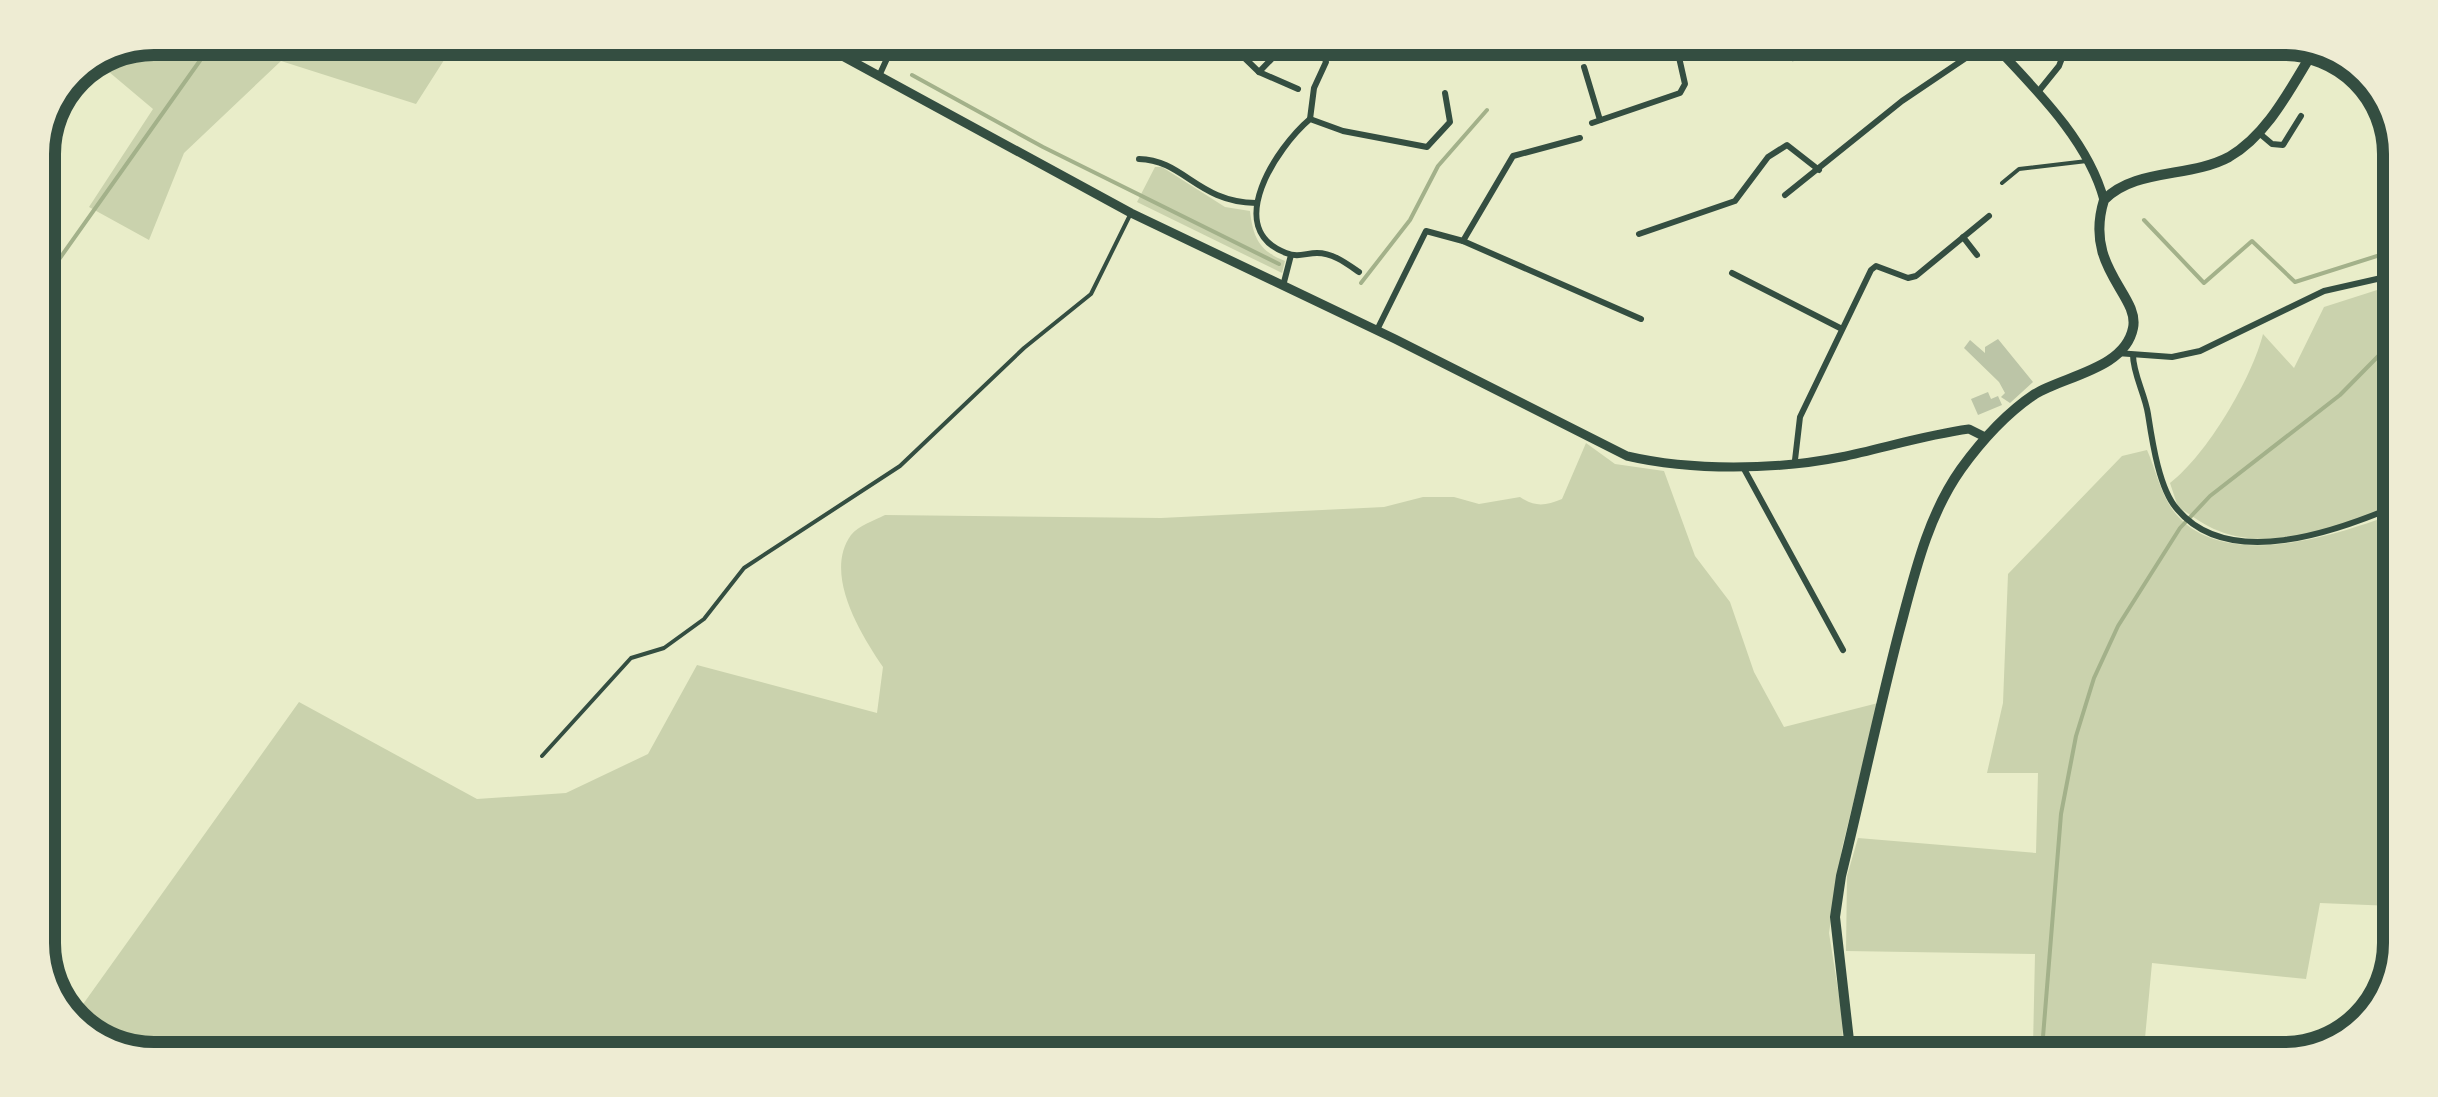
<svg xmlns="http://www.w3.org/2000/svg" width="2438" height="1097" viewBox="0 0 2438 1097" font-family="'DM Sans',sans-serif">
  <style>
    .green { fill: #cad2ad }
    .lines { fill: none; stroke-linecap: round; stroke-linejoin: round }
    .stream { stroke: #a3b18a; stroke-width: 4 }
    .building { fill: #bcc5a7 }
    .service { stroke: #344e41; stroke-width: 4 }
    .minor { stroke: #344e41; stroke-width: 6 }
    .tertiary { stroke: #344e41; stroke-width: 9 }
    .secondary { stroke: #344e41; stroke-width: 10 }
    .rim { fill: none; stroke: #344e41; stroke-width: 12 }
  </style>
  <rect width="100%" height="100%" fill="#e9edc9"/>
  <!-- green -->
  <g class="green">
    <path d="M154 38 436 39 453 46 416 104 281 61 184 153 149 240 89 207 153 109 96 61Z"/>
    <path d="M1155 167H1162L1225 207 1250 211C1253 237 1259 251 1285 261L1282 273 1137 202Z"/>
    <path d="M2399 283 2396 502C2350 527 2271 552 2219 531 2205 526 2191 515 2178 507L2170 483C2207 455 2252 378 2263 334L2294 368 2324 307Z"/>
    <path d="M1586 443 1615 464 1664 471 1695 556 1730 602 1754 672 1784 727 1878 703 1842 848 1829 933 1843 1021 1842 1058 109 1050 71 1021 299 702 477 799 566 793 648 754 697 665 877 713 883 667C861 634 823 574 851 535 858 526 875 520 885 515L1161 518 1384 507 1423 497H1454L1479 504 1520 497C1535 507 1545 506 1562 499Z"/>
    <path d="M2147 450C2156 470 2161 496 2175 513 2224 573 2337 535 2396 513L2392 906 2320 903 2306 979 2152 963 2144 1049 2205 1059 1951 1058 1955 1042 2033 1047 2035 954 1846 951 1847 876 1858 838 2036 853 2038 773H1987L2003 703 2008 574 2122 456Z"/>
  </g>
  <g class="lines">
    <!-- stream -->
    <g class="stream">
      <path d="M849 40 878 56"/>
      <path d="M912 75 1043 147 1279 264"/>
      <path d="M2144 220 2204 283 2252 241 2295 282 2399 249"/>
      <path d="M1361 283 1410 220 1438 166 1487 110"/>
      <path d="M38 289 216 38"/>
      <path d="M2036 1058 2043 1037 2061 814 2076 736 2094 678 2118 626 2180 528 2210 496 2340 395 2398 336"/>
    </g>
  </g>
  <!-- building -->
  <g class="building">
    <path d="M2004 45H2031L2019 60Z"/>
    <path d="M1998 339 2033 382 2010 403 2001 397 2005 393 1999 382 1964 348 1970 340 1985 353V347Z"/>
    <path d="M1988 392 1991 399 1998 396 2002 405 1978 415 1971 399Z"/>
  </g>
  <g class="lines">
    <!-- service -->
    <g class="service">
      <path d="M2002 183 2019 169 2087 161"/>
      <path d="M542 756 631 658 664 648 704 619 744 568 900 466 1024 348 1091 294 1131 213"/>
    </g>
    <!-- minor -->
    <g class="minor">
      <path d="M1229 43 1259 72 1298 89"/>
      <path d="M1793 58 1814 44"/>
      <path d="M1584 67 1600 120"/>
      <path d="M1259 72 1288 42"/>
      <path d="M879 76 895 41"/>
      <path d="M2038 92 2059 66 2067 45"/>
      <path d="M1310 119 1314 88 1326 62 1318 42"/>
      <path d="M1592 123 1680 93 1685 84 1676 44"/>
      <path d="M2259 133 2272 144 2283 145 2301 116"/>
      <path d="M1139 159C1184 160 1197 202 1256 203"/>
      <path d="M1785 195 1902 101 1985 45"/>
      <path d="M1639 234 1735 201 1768 157 1787 145 1819 170"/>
      <path d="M1963 237 1977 255"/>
      <path d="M1463 241 1513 156 1580 138"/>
      <path d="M1359 272C1346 263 1333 253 1317 253 1306 253 1298 258 1286 253 1222 229 1277 147 1310 119L1343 131 1427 147 1450 122 1445 93"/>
      <path d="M1732 273 1842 329"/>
      <path d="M1283 286 1291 255"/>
      <path d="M1377 330 1426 231 1463 241 1641 319"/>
      <path d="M2117 353 2172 357 2200 351 2324 291 2399 274"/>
      <path d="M2133 355C2133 374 2145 394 2148 414 2152 440 2159 489 2177 509 2229 571 2337 531 2396 506"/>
      <path d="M1795 460 1800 417 1871 270 1876 266 1908 278 1916 276 1989 216"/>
      <path d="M1743 467 1843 650"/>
    </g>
    <!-- tertiary -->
    <g class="tertiary">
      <path d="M813 40 1131 213 1395 339 1627 456C1691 471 1776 470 1841 457 1884 448 1925 435 1969 429L1985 437"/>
      <path d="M1994 45C2035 89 2088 140 2104 200"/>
    </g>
    <!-- secondary -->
    <path class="secondary" d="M1851 1058 1835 917 1841 876C1861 795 1878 713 1899 632 1914 576 1927 517 1961 469 1982 440 2005 414 2035 394 2064 376 2125 369 2133 328 2140 295 2083 268 2104 200 2135 168 2190 178 2229 157 2269 134 2292 85 2316 47"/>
  </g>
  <!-- crop -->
  <path d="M0 0H2438V1097H0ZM154 55H2284A99 99 0 0 1 2383 154V943A99 99 0 0 1 2284 1042H154A99 99 0 0 1 55 943V154A99 99 0 0 1 154 55Z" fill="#eeecd3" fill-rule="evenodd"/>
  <path class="rim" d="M154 55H2284A99 99 0 0 1 2383 154V943A99 99 0 0 1 2284 1042H154A99 99 0 0 1 55 943V154A99 99 0 0 1 154 55Z"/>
</svg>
